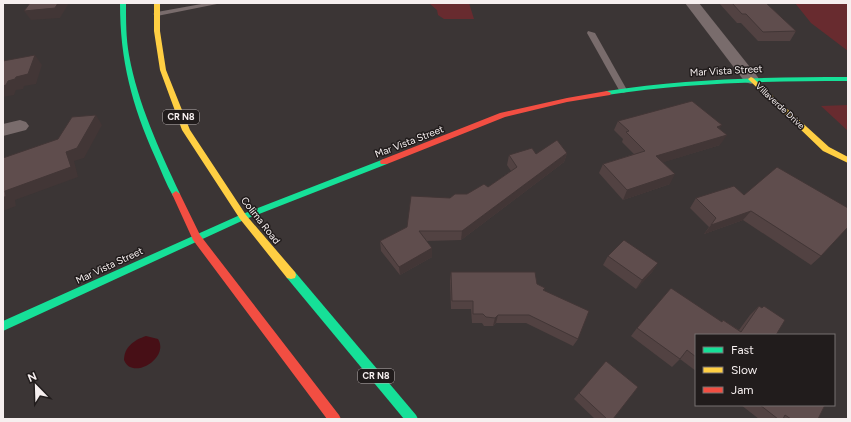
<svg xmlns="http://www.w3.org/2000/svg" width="851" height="422" viewBox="0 0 851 422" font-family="Figtree,sans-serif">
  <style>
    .green { fill: #682b2f }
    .water { fill: #470f16 }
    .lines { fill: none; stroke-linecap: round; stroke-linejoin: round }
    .lane { fill: #796c6c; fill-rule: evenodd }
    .street { fill: #796c6c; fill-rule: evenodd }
    .fast { fill: #16e098; fill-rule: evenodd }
    .slow { fill: #ffcf43; fill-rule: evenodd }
    .jam { fill: #f24e42; fill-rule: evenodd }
    .wall { fill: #524242 }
    .shaded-wall { fill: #423636 }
    .building { fill: #5f4d4d; stroke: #423636 }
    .labels { text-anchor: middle; stroke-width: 3; stroke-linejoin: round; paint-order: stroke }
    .far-street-label { font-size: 9px; fill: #f6efef; stroke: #211c1c }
    .shield { fill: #211c1c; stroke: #b6b0b0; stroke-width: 1 }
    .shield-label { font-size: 9px; font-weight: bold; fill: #f6efef }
    .street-label { font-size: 10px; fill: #f6efef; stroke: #211c1c }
  </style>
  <rect width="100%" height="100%" fill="#3b3535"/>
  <!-- green -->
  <g class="green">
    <path d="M429 3H469L474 19H444L438 15 437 10Z"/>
    <path d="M795 3H848V51L811 23Z"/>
    <path d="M848 105V131L821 106Z"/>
  </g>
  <!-- water -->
  <path class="water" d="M146 336 158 339C170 358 132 381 124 360 124 347 134 340 146 336Z"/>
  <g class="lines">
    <!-- lane -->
    <g class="lane">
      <path d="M207 3H222L157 16 153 14 157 12Z"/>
      <path d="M588 31 595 33 627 90 626 92 623 93 619 90 587 33Z"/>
    </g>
    <!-- street -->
    <g class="street">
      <path d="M685 3H699L757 76 759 79 757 82 751 84 745 82Z"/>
      <path d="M20 120 26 122 29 126 26 130 3 136V124Z"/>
    </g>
    <!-- fast -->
    <g class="fast">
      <path d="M120 3H126C126 21 126 38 129 55 138 104 159 149 180 194L176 197 173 196C166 184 161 170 155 157 132 105 120 61 120 3Z"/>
      <path d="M848 77V81C767 81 687 83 607 95L603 93 607 91C687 79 767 77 848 77Z"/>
      <path d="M384 159 387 160 388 162 387 164 246 219 3 331V321L240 215Z"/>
      <path d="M291 271 295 272 416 415 418 419H404L287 278 286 275 287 272Z"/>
    </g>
    <!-- slow -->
    <g class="slow">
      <path d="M154 3H160V31L166 70 190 130 246 215 295 272 296 275 295 278 291 279 287 278 240 219 182 130 160 70 154 31Z"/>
      <path d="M751 77 753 78 829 147 848 157V163L823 151 749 80 748 79Z"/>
    </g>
    <!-- jam -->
    <g class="jam">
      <path d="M607 91 611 93 610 95 567 102 505 117 387 164H381L380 162 381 160 500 113 567 98Z"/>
      <path d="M176 191 180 194 200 235 339 415 341 419H327L193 240 172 194Z"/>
    </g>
  </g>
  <!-- wall -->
  <g class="wall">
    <path d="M719 3H766L796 31 790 41H758L741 23H737Z"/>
    <path d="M618 121 719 129 720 145 663 162 670 184 623 200 599 173 603 164 634 154 622 142 623 139 614 130Z"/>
    <path d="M567 153 564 162 461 240 426 241 432 257 400 275 381 251 380 241 407 227 450 198 467 194 488 187 511 171 507 165 509 155Z"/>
    <path d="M744 195 821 256 811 265 743 220 704 234 709 227 690 208 696 198Z"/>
    <path d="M608 256 658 263 652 272 636 289 603 265Z"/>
    <path d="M451 272 537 284 545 288 544 290 578 339 573 346 526 323H496L493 326H484L482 323H472L471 309H451L450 281Z"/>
    <path d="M759 306 761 308 764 306 776 335H696V371L680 359 672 367 631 336 637 328 721 322 723 320 739 330 750 315Z"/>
    <path d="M579 393 613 419H595L574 399Z"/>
    <path d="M741 405H825L818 419H759Z"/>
  </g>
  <!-- shaded-wall -->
  <g class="shaded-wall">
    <path d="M58 3H69L60 18 31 20 24 11Z"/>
    <path d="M35 55 42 65 36 84 24 86 23 89 16 90 14 95 3 97V86L8 81 16 77Z"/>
    <path d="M96 115 102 125 84 158 74 161 78 177 15 200 16 206 3 211V198L5 191 66 152Z"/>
    <path d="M722 125 716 135 717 127Z"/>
    <path d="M727 135 720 145 651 166 656 156Z"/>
    <path d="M567 153 564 162 461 240 462 231Z"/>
    <path d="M675 174 670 184 623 200 627 190Z"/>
    <path d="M751 211 743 220 704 234 711 225Z"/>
    <path d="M432 248V257L400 275 399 267Z"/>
    <path d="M658 263 652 272 636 289 642 280Z"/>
    <path d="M498 315 496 323 493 326 495 318Z"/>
  </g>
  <!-- building -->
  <g class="building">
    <path d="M30 3H58L55 8 24 11Z"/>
    <path d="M732 3H766L796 31 763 32 746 14H742Z"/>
    <path d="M35 55 28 74 16 77 15 79 8 81 6 85 3 86V61Z"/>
    <path d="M692 101 722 125 717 127 727 135 656 156 675 174 627 190 603 164 645 151 626 132 629 131 618 121Z"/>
    <path d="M96 115 77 148 66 152 71 167 5 191 6 196 3 198V158L58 139 72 117Z"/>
    <path d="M557 140 567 153 462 231H419L432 248 399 267 380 241 407 227 411 196 450 198 455 194H467L484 184 488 187 517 167 509 155 532 148 536 154Z"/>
    <path d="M777 167 848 208V227L821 256 751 211 711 225 716 218 696 198 734 186 744 195Z"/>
    <path d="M624 240 658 263 642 280 608 256Z"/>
    <path d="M451 272H535L537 284 545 288 543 290 589 311 578 339 529 315H498L495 318 486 317 483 314H473V301H452Z"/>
    <path d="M671 288 722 322 723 320 741 332 759 306 762 308 764 306 785 320 776 335H696V357L687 350 680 359 637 328Z"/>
    <path d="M606 361 638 387 613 419H607L579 393Z"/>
    <path d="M760 405H825L818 419H791L785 415 783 419H778Z"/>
  </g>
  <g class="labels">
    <!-- far-street labels -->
    <g class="far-street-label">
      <text transform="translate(780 106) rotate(43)" y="3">Villaverde Drive</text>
    </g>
    <!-- shield labels -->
    <g class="shield">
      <rect x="163" y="110" width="36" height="14" rx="3"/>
      <rect x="358" y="369" width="36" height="14" rx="3"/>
    </g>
    <g class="shield-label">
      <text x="181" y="120">CR N8</text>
      <text x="376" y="379">CR N8</text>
    </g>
    <!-- street labels -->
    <g class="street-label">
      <text transform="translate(726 70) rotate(-3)" y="4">Mar Vista Street</text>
      <text transform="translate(409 141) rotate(-21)" y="4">Mar Vista Street</text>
      <text transform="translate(261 220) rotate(52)" y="4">Colima Road</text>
      <text transform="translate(109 265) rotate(-25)" y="4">Mar Vista Street</text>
    </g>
  </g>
  <!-- border -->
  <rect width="851" height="422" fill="none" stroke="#f6efef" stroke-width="8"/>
  <!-- legend -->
  <rect x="695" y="334" width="140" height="72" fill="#211c1c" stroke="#767070"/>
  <rect x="703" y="347" width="20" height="6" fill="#16e098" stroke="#767070"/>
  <text x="731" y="354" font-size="12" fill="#f6efef">Fast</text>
  <rect x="703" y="367" width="20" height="6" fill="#ffcf43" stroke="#767070"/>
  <text x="731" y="374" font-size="12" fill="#f6efef">Slow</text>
  <rect x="703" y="387" width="20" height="6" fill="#f24e42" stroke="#767070"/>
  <text x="731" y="394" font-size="12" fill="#f6efef">Jam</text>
  <!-- north arrow -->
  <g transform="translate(36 386) rotate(337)" stroke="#211c1c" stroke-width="3" paint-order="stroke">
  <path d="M0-3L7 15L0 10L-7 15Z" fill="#f6efef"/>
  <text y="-6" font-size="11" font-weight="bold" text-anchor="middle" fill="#f6efef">N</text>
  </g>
</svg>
